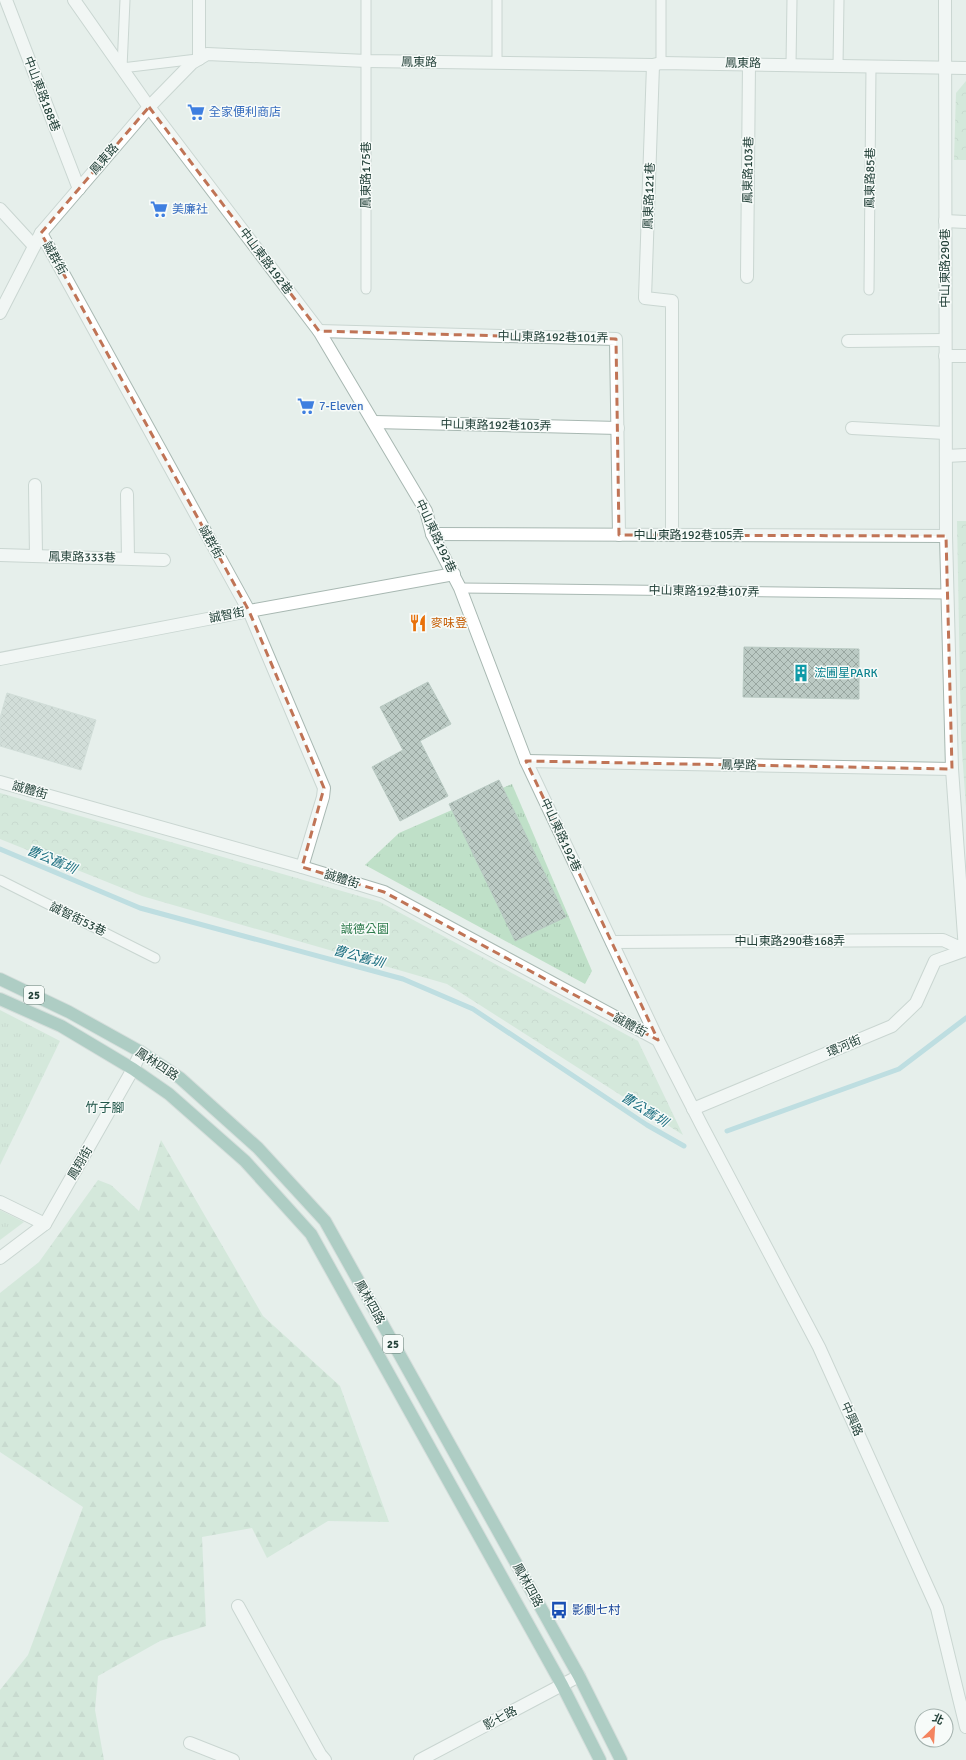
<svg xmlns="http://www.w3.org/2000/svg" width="966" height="1760" viewBox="0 0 966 1760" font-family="Signika,'Noto Sans TC',sans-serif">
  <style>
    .grass { fill: url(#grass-tufts) }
    .forest { fill: url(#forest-firs) }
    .park { fill: url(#park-crowns) }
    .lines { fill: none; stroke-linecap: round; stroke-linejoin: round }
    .stream { stroke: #8ec9d4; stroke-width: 5 }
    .building { fill: url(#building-cross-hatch); stroke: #b8c9c2 }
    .service-casing { stroke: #a8b8b2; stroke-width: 11 }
    .minor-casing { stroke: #a8b8b2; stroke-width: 14 }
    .primary-casing { stroke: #c2cac8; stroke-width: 14 }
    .service { stroke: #fff; stroke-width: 9 }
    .minor { stroke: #fff; stroke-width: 12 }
    .primary { stroke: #6aa596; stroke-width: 12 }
    .marked { fill: none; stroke: #c07456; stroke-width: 3; stroke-dasharray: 8 5; stroke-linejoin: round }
    .labels { text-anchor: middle; stroke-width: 3; stroke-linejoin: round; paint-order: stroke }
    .shield { fill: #f7fbf9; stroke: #637a73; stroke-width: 1 }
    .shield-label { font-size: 11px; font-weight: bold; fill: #24423a }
    .street-label { font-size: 12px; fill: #24423a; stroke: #f7fbf9 }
    .shop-label { font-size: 12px; fill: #366cbe; stroke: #f7fbf9; text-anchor: start }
    .food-label { font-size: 12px; fill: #c56008; stroke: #f7fbf9; text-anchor: start }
    .culture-label { font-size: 12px; fill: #0d838f; stroke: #f7fbf9; text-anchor: start }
    .park-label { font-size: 12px; fill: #2d7a4b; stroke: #f7fbf9 }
    .transit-label { font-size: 12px; fill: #164399; stroke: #f7fbf9; text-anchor: start }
    .water-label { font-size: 13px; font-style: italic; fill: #1c6f80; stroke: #f7fbf9 }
    .neighbourhood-label { font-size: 13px; fill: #1f5548; stroke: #f7fbf9 }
  </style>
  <defs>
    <pattern id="grass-tufts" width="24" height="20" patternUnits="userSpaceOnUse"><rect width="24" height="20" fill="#bfe0c8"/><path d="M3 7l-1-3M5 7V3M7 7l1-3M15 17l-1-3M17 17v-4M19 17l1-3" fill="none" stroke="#a4c1ad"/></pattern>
    <pattern id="forest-firs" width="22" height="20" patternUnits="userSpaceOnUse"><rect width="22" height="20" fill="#bfe0c8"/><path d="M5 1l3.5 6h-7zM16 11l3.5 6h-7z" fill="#a4c1ad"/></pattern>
    <pattern id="park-crowns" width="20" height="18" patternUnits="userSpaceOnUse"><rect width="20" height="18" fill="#bfe0c8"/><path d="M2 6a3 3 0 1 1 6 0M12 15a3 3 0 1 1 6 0" fill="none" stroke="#a4c1ad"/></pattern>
    <pattern id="building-cross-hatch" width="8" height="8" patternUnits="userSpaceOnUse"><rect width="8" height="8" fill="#bbcac4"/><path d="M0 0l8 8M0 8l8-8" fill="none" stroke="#98a6a0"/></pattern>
  </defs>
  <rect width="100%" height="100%" fill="#e6efeb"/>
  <!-- grass -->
  <g class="grass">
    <path d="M512 784 592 971 585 984 365 865 399 833Z"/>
    <path d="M0 1010 60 1041 0 1165Z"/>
    <path d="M0 1210 24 1222 0 1240Z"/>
  </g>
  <!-- forest -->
  <path class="forest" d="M161 1140 263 1316 340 1386 389 1522 328 1521 267 1558 252 1528 202 1537 206 1626 160 1641 98 1676 95 1710 104 1760H0V1690L28 1655 83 1507 0 1452V1293L39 1262 98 1180 111 1185 139 1211Z"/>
  <!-- park -->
  <g class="park">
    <path d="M966 81V160H954L956 93Z"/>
    <path d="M957 521H966V808L961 737Z"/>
    <path d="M0 793 380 902 638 1041 683 1135 447 984 142 896 0 839Z"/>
  </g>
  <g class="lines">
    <!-- stream -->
    <g class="stream">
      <path d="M0 849 140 908 403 979 473 1009 647 1125 684 1146"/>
      <path d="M727 1131 899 1069 966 1018"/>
    </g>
  </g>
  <!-- building -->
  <g class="building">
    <path d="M744 647 859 649V699L743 697Z"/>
    <path d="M428 682 451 724 420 741 448 796 400 821 372 767 403 750 380 707Z"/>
    <path d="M7 693 96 720 81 770 0 746V718Z"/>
    <path d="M499 780 566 917 515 941 449 804Z"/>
  </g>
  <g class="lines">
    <!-- service casing -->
    <g class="service-casing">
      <g id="service">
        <path d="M125 0 122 68 197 59"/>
        <path d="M366 0V289"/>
        <path d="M497 0V63"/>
        <path d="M661 0V63"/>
        <path d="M791 64 792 0"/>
        <path d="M838 65 839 0"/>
        <path d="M869 290 871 66"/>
        <path d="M460 588 947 594"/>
        <path d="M0 880 155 958"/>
      </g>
    </g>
    <!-- minor casing -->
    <g class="minor-casing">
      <g id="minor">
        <path d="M6 0 79 189"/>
        <path d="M74 0 149 107 319 331 426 511 432 534 460 588 526 761 658 1040 702 1126 819 1347 937 1608 966 1727"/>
        <path d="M199 59V0"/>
        <path d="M653 65 645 298 672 301V535"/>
        <path d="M0 209 34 246"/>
        <path d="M945 221 966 222"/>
        <path d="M41 233 249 611 324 788 323 797 302 867"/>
        <path d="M747 277 749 63"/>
        <path d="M0 313 41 233 149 107 192 63 207 54 367 61 653 65 661 63 966 68"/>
        <path d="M319 331 616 339 619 535"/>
        <path d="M848 341 945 340"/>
        <path d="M945 356H966"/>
        <path d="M374 422 618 428"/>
        <path d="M852 428 945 433"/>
        <path d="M946 456 966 455"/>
        <path d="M35 485 36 556"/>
        <path d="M127 494 128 558"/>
        <path d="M432 534 946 536"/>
        <path d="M0 555 164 560"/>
        <path d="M0 659 249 611 454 574"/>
        <path d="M526 761 952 769"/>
        <path d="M0 782 302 867 384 892 658 1040"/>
        <path d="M612 942 943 940 965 950 952 769 946 536 945 0"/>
        <path d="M693 1109 892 1026 916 1003 935 961 966 950"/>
        <path d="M0 1202 45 1224"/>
        <path d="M0 1258 45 1224 133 1069 141 1052"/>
        <path d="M238 1606 320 1754 325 1760"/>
        <path d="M190 1743 233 1760"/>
        <path d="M420 1760 579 1676"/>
      </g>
    </g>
    <!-- primary casing -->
    <g class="primary-casing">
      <g id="primary">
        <path d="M0 979 69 1012 141 1052 180 1078 258 1148 325 1221 579 1676 621 1760"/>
        <path d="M0 999 61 1026 133 1069 169 1094 245 1161 311 1234 562 1685 600 1760"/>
      </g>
    </g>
    <!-- service -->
    <use href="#service" class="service"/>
    <!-- minor -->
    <use href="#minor" class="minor"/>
    <!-- primary -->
    <use href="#primary" class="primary"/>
  </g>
  <!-- marked area -->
  <path d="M0 0H966V1760H0ZM149 107 319 331 616 339 619 535 946 536 952 769 526 761 658 1040 384 892 302 867 324 788 249 611 41 233Z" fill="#e6efeb" fill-opacity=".55" fill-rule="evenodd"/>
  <path class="marked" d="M149 107 319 331 616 339 619 535 946 536 952 769 526 761 658 1040 384 892 302 867 324 788 249 611 41 233Z"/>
  <!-- icons -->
  <defs>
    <g id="supermarket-bare" transform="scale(1.38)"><path d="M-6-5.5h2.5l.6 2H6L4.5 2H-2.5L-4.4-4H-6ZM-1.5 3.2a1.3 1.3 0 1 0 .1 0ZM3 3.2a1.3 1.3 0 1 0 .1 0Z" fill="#3f7fe0" stroke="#f7fbf9" stroke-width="2.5" paint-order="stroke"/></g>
    <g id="restaurant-bare" transform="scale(1.38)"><path d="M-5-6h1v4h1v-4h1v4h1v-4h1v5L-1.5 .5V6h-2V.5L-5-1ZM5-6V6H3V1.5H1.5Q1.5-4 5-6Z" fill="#e8710a" stroke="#f7fbf9" stroke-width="2.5" paint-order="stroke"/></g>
    <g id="building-bare" transform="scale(1.38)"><path d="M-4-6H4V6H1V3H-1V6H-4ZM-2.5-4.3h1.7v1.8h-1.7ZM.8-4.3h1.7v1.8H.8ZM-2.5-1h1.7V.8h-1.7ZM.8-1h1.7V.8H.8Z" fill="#0f9aa8" stroke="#f7fbf9" stroke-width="2.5" paint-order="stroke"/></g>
    <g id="bus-bare" transform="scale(1.38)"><path d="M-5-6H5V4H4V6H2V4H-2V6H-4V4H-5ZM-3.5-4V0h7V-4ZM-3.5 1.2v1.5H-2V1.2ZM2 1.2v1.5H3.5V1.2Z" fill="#1a4fb4" stroke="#f7fbf9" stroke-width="2.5" paint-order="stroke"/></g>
  </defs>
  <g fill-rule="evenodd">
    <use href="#supermarket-bare" x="196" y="112"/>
    <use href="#supermarket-bare" x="159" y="209"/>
    <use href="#supermarket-bare" x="306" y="406"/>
    <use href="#restaurant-bare" x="418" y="623"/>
    <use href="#building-bare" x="801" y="673"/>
    <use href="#bus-bare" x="559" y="1610"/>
  </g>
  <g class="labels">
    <!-- shield labels -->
    <g class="shield">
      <rect x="24" y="986" width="20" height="18" rx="3"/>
      <rect x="383" y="1335" width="20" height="18" rx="3"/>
    </g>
    <g class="shield-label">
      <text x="34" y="999">25</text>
      <text x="393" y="1348">25</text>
    </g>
    <!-- street labels -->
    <g class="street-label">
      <text transform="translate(419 62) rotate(1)" y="4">鳳東路</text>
      <text transform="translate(743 63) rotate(1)" y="4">鳳東路</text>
      <text transform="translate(42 94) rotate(69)" y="4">中山東路188巷</text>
      <text transform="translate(104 159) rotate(-49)" y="4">鳳東路</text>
      <text transform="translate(748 170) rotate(-89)" y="4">鳳東路103巷</text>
      <text transform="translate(366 175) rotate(-90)" y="4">鳳東路175巷</text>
      <text transform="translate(870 178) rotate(-89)" y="4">鳳東路85巷</text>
      <text transform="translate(649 196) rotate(-88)" y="4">鳳東路121巷</text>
      <text transform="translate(55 258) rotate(61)" y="4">誠群街</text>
      <text transform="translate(266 261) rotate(53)" y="4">中山東路192巷</text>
      <text transform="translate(945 268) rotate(-90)" y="4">中山東路290巷</text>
      <text transform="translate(553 337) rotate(1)" y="4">中山東路192巷101弄</text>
      <text transform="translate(496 425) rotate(1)" y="4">中山東路192巷103弄</text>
      <text x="689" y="539">中山東路192巷105弄</text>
      <text transform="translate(436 536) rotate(65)" y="4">中山東路192巷</text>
      <text transform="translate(211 542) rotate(61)" y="4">誠群街</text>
      <text transform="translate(82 557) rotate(1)" y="4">鳳東路333巷</text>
      <text transform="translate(704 591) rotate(1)" y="4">中山東路192巷107弄</text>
      <text transform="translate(227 615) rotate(-11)" y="4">誠智街</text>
      <text transform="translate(739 765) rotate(1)" y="4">鳳學路</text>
      <text transform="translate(30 790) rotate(16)" y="4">誠體街</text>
      <text transform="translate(561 835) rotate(65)" y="4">中山東路192巷</text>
      <text transform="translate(342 879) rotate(17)" y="4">誠體街</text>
      <text transform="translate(78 919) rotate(26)" y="4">誠智街53巷</text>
      <text x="790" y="945">中山東路290巷168弄</text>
      <text transform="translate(630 1025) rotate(28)" y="4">誠體街</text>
      <text transform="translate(844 1046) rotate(-23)" y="4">環河街</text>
      <text transform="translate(157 1064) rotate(33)" y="4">鳳林四路</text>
      <text transform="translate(80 1163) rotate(-60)" y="4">鳳翔街</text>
      <text transform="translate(370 1302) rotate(61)" y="4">鳳林四路</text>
      <text transform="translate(852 1419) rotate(66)" y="4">中興路</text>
      <text transform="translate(528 1585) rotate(61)" y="4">鳳林四路</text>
      <text transform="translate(500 1718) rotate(-28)" y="4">影七路</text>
    </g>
    <!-- shop labels -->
    <g class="shop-label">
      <text x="209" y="116">全家便利商店</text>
      <text x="172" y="213">美廉社</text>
      <text x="319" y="410">7-Eleven</text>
    </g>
    <!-- food labels -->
    <g class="food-label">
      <text x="431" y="627">麥味登</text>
    </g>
    <!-- culture labels -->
    <g class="culture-label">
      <text x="814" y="677">浤圃星PARK</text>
    </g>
    <!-- park labels -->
    <g class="park-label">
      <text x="365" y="933">誠德公園</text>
    </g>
    <!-- transit labels -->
    <g class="transit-label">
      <text x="572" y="1614">影劇七村</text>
    </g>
    <!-- water labels -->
    <g class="water-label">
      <text transform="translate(52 859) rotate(23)" y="5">曹公舊圳</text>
      <text transform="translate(359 956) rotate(15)" y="5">曹公舊圳</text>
      <text transform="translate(645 1109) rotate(32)" y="5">曹公舊圳</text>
    </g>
    <!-- neighbourhood labels -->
    <g class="neighbourhood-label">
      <text x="105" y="1112">竹子腳</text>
    </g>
  </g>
  <!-- north arrow -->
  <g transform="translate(934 1728) rotate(25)"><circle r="19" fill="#f7fbf9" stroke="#a3b1ad"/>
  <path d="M0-3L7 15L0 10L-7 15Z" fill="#f4845f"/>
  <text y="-6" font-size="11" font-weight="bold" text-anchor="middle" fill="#24423a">北</text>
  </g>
</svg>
